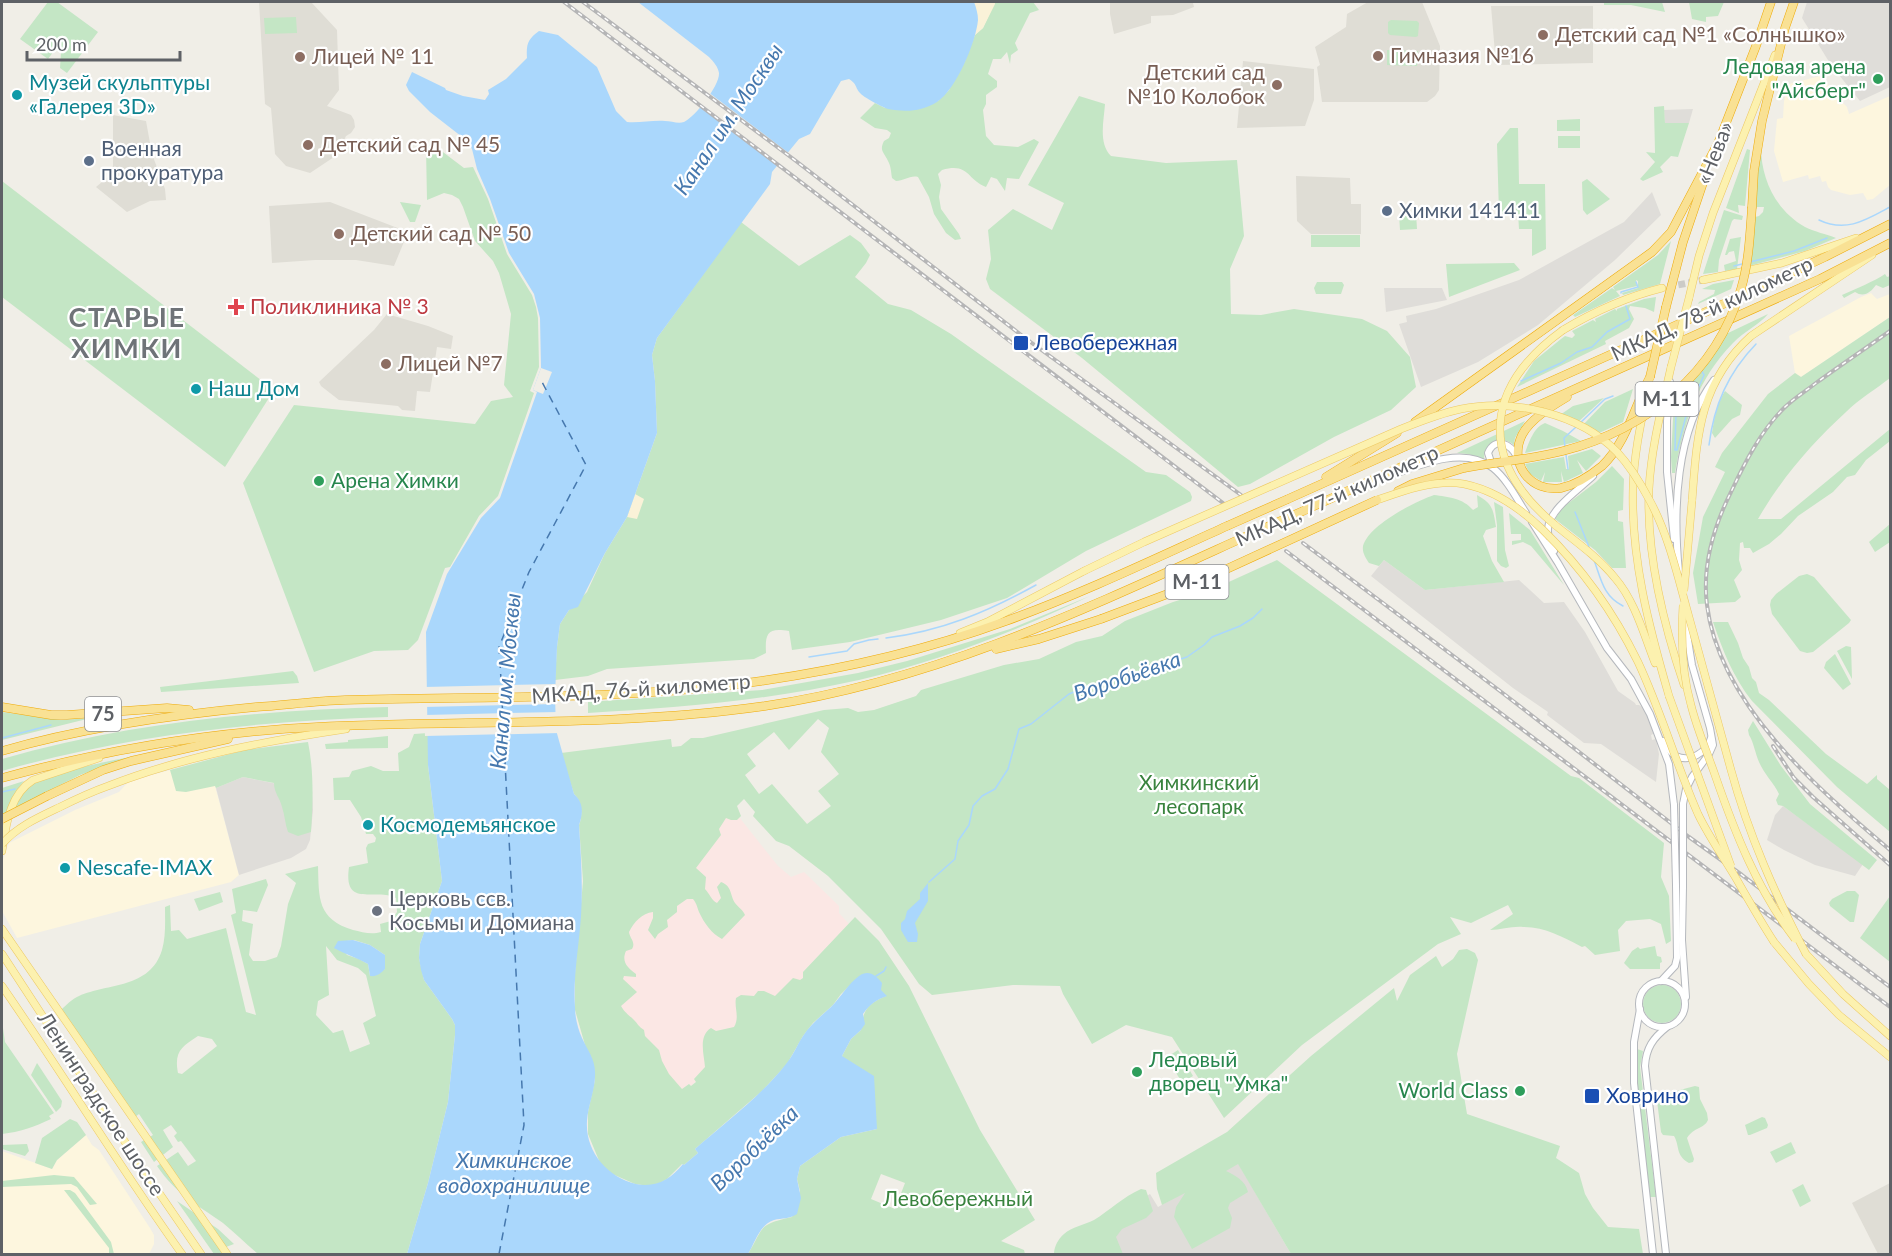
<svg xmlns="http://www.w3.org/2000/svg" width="1892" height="1256" viewBox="0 0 1892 1256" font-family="Lato,sans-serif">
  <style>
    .commercial { fill: #fdf6de }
    .industrial { fill: #dfddd9 }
    .education { fill: #dfddd5 }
    .medical { fill: #fbe7e4 }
    .green { fill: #c4e6c5; fill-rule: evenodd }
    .sand { fill: #faf2d8 }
    .water { fill: #aad7fc }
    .pier { fill: #f0eee7 }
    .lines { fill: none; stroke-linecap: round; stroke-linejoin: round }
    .stream { stroke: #aad7fc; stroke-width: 1.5 }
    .ferry { stroke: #4678ae; stroke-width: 1.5; stroke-dasharray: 8 6; stroke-linecap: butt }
    .primary-tunnel { stroke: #cccbc7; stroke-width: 7; stroke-dasharray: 7 3.5; stroke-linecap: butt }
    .secondary-casing { stroke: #b5b8bd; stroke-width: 8 }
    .primary-casing { stroke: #edc862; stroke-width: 8 }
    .highway-casing { stroke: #eeaa08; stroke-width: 9 }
    .secondary { stroke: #fff; stroke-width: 6 }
    .primary { stroke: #fcf1af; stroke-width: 7 }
    .highway { stroke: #f9e194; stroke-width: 8 }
    .rail-casing { stroke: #b5b5b6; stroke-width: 4 }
    .rail { stroke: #fff; stroke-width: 1.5; stroke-dasharray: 4.5; stroke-linecap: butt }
    .secondary-bridge-casing { stroke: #b5b8bd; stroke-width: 8; stroke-linecap: butt }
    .primary-bridge-casing { stroke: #edc862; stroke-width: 8; stroke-linecap: butt }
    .highway-bridge-casing { stroke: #eeaa08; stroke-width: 9; stroke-linecap: butt }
    .secondary-bridge { stroke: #fff; stroke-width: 6 }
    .primary-bridge { stroke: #fcf1af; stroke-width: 7 }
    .highway-bridge { stroke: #f9e194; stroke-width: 8 }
    .education-dot { fill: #8d6e63; stroke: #fff; stroke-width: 2 }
    .leisure-dot { fill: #2e9e5b; stroke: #fff; stroke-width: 2 }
    .culture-dot { fill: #0f9aa8; stroke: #fff; stroke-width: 2 }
    .service-dot { fill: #5c6f8a; stroke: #fff; stroke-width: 2 }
    .health-dot { fill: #e0444e; stroke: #fff; stroke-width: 2 }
    .transit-dot { fill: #1a4fb4; stroke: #fff; stroke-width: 2 }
    .worship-dot { fill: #6b7280; stroke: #fff; stroke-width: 2 }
    .labels { text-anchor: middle; stroke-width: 4.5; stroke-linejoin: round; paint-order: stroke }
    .shield { fill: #fff; stroke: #8e9094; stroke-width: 1.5 }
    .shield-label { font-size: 20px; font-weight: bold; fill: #5e6166 }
    .education-label { font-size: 21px; fill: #785e54; stroke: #fff; text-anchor: start }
    .leisure-label { font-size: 21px; fill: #27864d; stroke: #fff; text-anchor: end }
    .culture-label { font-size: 21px; fill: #0d838f; stroke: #fff; text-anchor: start }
    .service-label { font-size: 21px; fill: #4e5e75; stroke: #fff; text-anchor: start }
    .street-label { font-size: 21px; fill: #5e6166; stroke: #fff }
    .health-label { font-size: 21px; fill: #be3a42; stroke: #fff; text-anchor: start }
    .transit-label { font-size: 21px; fill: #164399; stroke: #fff; text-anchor: start }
    .park-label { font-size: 21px; fill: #38833d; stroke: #fff }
    .worship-label { font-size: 21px; fill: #5b616d; stroke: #fff; text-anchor: start }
    .water-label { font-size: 22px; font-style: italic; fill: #4678ae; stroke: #fff }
    .district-label { font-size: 27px; font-weight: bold; letter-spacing: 1.5px; fill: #6f7378; stroke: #fff }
  </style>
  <rect width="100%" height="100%" fill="#f0eee7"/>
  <!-- commercial -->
  <g class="commercial">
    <path d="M1820 76 1838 96 1840 102H1842L1847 107 1849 114 1890 96V185L1873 199 1867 200 1863 193 1850 195 1831 190 1828 187 1826 181 1822 182 1820 176 1809 179 1808 175 1783 182 1774 151 1777 119 1783 118 1784 101 1789 84Z"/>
    <path d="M1871 293 1877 299 1890 294V317L1801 377 1795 373 1789 336 1861 297Z"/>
    <path d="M208 760 239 875 231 882 17 938 2 911V862L9 843 75 810 119 792 129 781Z"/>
    <path d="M86 1135 92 1145 99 1150 150 1228 154 1235V1244L149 1254H2V1151L52 1169 57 1160Z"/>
  </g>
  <!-- industrial -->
  <g class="industrial">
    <path d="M1807 2H1890V87L1860 101 1831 65 1802 18Z"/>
    <path d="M1693 109 1689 123H1665L1664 110Z"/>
    <path d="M1652 192 1661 215 1615 260 1538 325 1478 362 1421 387 1399 324 1407 322 1406 316 1436 309 1519 280 1624 222Z"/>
    <path d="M1384 288H1442L1447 300 1386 312Z"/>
    <path d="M1384 560 1425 590 1519 580 1544 603 1564 602 1585 632 1618 691 1635 703 1636 705H1639L1644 708 1655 733 1651 735 1652 740 1656 739 1659 754 1656 782 1601 744 1584 743 1547 715 1548 712 1513 688 1371 576Z"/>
    <path d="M243 777 312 791 313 810 310 840 306 849 291 858 239 875 216 788Z"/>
    <path d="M1783 806 1863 864 1855 876 1815 865 1784 850 1767 840 1775 815Z"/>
    <path d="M1238 1163 1291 1254H1053L1150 1194 1158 1207Z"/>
  </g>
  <!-- education -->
  <g class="education">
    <path d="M259 2H311L337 30 339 90 327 106 351 115 354 120 355 127 351 133 346 136 337 155 310 173 286 166 275 154 271 108 265 104Z"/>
    <path d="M1110 2H1196L1193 3 1194 7 1173 15 1151 16V23L1114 34 1110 14Z"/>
    <path d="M1368 2H1422L1440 46 1439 90 1435 96 1427 102H1322L1317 67 1320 65 1315 47 1346 27 1347 14Z"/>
    <path d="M1491 6H1593V63L1496 65Z"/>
    <path d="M1243 61 1314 69V100L1305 126 1237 128Z"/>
    <path d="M113 115 146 121 152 154 165 189 166 200 150 201 127 212 96 187 113 173Z"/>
    <path d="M1296 176 1350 178 1351 204H1361V234H1311L1297 221Z"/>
    <path d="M330 202 408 232 394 266 356 260H315L272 263 269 206Z"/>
    <path d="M387 314 428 326 453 336 451 349 437 347 430 392 417 391 415 411 402 410 398 406 339 400 321 386 319 382 374 330Z"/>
    <path d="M1890 1183V1254H1878L1852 1203Z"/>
  </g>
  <!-- medical -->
  <path class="medical" d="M623 804 739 817 778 866 791 877 804 872 839 906V913L849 924 803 972V978L742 1031 694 1079 696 1081 691 1086 689 1084 679 1092 608 1008Z"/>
  <!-- green -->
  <g class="green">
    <path d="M48 2H57L98 32 67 73 60 68 61 52 56 48 48 59 20 39Z"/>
    <path d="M995 2H1033L1039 10 1030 13 1015 43 1018 50 1011 55 1010 64 1007 52 1001 59H993L988 74 997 81V87L986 95V104L983 110 986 136 994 145 1018 147 1034 139 1039 142 1019 179 1007 178 1005 191 997 179 991 177 986 187C967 180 969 162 942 170L938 174 941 185 939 197 941 209 959 234 961 239 955 240 946 233 934 214 929 197 918 177C910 175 904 181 896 181L892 178C891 172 891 166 888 161 884 152 879 151 884 141L889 138 891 133 887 130 875 128 860 118 875 103 885 108 938 101 949 90 965 61 975 35 983 28Z"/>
    <path d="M1604 2H1662L1665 12 1631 5H1604Z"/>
    <path d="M1689 2H1724L1718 16 1706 17V22L1692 19Z"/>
    <path d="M296 17 297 33 265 34 264 18Z"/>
    <path d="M1391 20 1417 21 1419 23 1418 36 1416 37 1390 35 1388 33V22Z"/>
    <path d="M1387 50 1418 51 1417 66 1387 65Z"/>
    <path d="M1079 96 1105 104C1104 120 1098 143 1111 156L1166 163 1237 160 1244 236 1230 269 1231 314 1261 315 1294 309 1362 319 1387 331 1410 357 1416 387 1391 410 1334 437 1250 484 1238 487 1082 358 990 289 986 279 991 259 988 230 1013 209 1052 230 1064 203 1028 185Z"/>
    <path d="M1664 106 1665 123H1689L1678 157 1671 156 1660 167 1663 172 1643 181 1640 179 1655 162 1646 152 1655 153 1654 107Z"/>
    <path d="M1580 119V131H1557V120Z"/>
    <path d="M1510 128H1518L1519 184H1545L1546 249 1532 256V229H1519L1518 213 1499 214 1497 144Z"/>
    <rect x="1558" y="136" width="22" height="12"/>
    <path d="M431 143 464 168 473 167 488 199 507 254 532 295 536 307 538 318 539 367 530 391 534 393 498 496 479 516 450 567 445 568 418 640 408 650 374 651 314 672 243 483 294 405 475 424 491 401 513 397 504 385 511 314 499 273 493 261 475 241 463 207 459 199 452 195 444 193 427 200 426 148Z"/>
    <path d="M1760 147H1761C1761 179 1776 211 1805 227 1815 232 1826 234 1836 238L1805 251 1749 266 1755 217 1759 216 1763 212 1764 207H1755Z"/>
    <path d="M1747 149 1750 150 1745 206 1738 205 1739 213 1726 208Z"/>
    <path d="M1587 179 1610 199 1587 215 1583 210 1582 182Z"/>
    <path d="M2 181 274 390 225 467 2 297Z"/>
    <path d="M400 202 421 205 415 222H410Z"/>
    <path d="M1724 210 1743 216 1742 220 1734 219 1732 221 1719 260 1718 272 1703 274Z"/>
    <path d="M1399 214H1416L1417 229 1400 230Z"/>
    <path d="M741 222 799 266 850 235 861 243 870 255 866 263 855 277 888 304 911 310 951 334 1146 472 1166 475 1190 492 1192 497 1191 501 1086 551 1007 598 941 620 850 642 792 650 789 631C767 627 765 634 766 653L754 659 607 669 588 676 555 680 557 647 560 624 569 610 587 592 605 553 627 517 657 433 655 381 652 355 657 338Z"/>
    <rect x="1311" y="235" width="49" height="12"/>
    <path d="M1741 237 1737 269 1725 271 1724 265 1736 261 1734 251 1729 252 1727 255H1725L1730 239Z"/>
    <path d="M1671 241 1660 284 1623 295 1622 293 1638 288V281L1636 280 1637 286 1616 291 1620 296 1575 317 1573 315 1612 288 1615 290 1613 287 1658 255Z"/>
    <path d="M1514 263 1520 270 1449 297 1446 264Z"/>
    <path d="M1885 274 1887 277 1890 276V285L1883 288 1876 285C1871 292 1864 298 1855 292L1844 298 1842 295C1857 288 1873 282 1885 274Z"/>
    <path d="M1734 280 1731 289 1698 304 1699 302 1714 294 1715 290 1702 289 1713 284Z"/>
    <path d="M1317 282H1342L1344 285 1341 294H1316L1314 288Z"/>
    <path d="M1656 297 1654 312 1645 308 1630 306 1629 309 1634 319 1629 328 1605 341 1606 344 1517 387 1534 361 1561 339 1565 336 1572 338 1575 335 1572 331 1593 320 1596 322 1595 319 1615 309 1617 311V309L1644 299Z"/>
    <path d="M1768 314C1760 324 1743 332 1733 343 1698 378 1683 425 1675 473H1672L1671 457 1674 401 1707 364 1726 334Z"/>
    <path d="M1890 317V378C1876 389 1859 399 1846 412 1812 443 1781 479 1758 519H1781L1890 429V441L1866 460 1855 475 1847 477 1833 492 1798 516 1781 534 1769 544 1753 553 1750 548H1744L1743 542 1740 543 1739 560 1742 570 1734 580 1741 597 1735 602 1698 604 1693 573 1703 517 1725 472 1715 467 1722 453 1768 394 1795 373 1801 377Z"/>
    <path d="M1633 389 1623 422 1597 434 1582 426 1605 402Z"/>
    <path d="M1725 391 1742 405 1740 415 1732 419 1715 438 1712 433C1714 419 1717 403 1725 391Z"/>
    <path d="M1604 398 1577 423 1560 415 1573 406Z"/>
    <path d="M1525 421 1515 438 1514 445C1501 434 1484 442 1484 459L1468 454 1457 453Z"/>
    <path d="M1545 423 1563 431 1581 441 1525 453C1529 442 1534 427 1545 423Z"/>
    <path d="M1592 449 1601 456 1586 471 1577 460 1583 473 1564 482 1561 471 1562 482H1543L1545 472 1541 481 1530 474 1525 464 1564 457 1566 469H1569L1568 456Z"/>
    <path d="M1612 466 1624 479 1623 510 1618 511V521L1623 522 1626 568H1612L1595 550 1555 519 1562 508 1596 482Z"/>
    <path d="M1434 495C1448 497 1463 498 1473 510L1478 507 1477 495C1493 504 1493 509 1496 527L1486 530 1483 536 1492 561 1504 582 1425 590 1384 560 1379 566 1369 563C1366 558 1362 553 1363 546 1369 525 1414 502 1434 495Z"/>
    <path d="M1494 502 1503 507 1505 550 1509 566 1506 568 1501 566 1497 561V525Z"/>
    <path d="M1509 513 1530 530 1564 585 1531 546 1523 542 1512 545V541L1521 540V534H1511Z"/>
    <path d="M1890 524V542L1875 552 1869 542Z"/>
    <path d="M1277 560 1571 776 1579 778 1664 843 1661 877 1669 896 1671 941 1666 944 1661 924 1650 919 1626 921 1618 930 1620 951 1595 955 1585 946 1582 947C1563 937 1545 927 1523 927 1512 926 1501 930 1490 930L1513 914 1508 905 1471 923 1450 917 1461 934 1438 944 1302 1045 1224 1118 1172 1037 1126 1025 1092 1044 1063 994 1060 986 1013 985 932 995 919 984 881 929 828 876 789 846 776 841 753 816 755 812 744 799 737 806 741 816 737 820H731L726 818 719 829 721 835 696 868 706 877 705 889C710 894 711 900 717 903L721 898 717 887 721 882C732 886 730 895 735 903 739 908 743 910 745 915L722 939C712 934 704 923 699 912 697 907 697 904 693 899H687L677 906V912L667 920 668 927 658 934 655 939 648 930 653 918V912C642 913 634 922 629 932 630 939 636 942 632 949L626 951C621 962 628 968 636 974V977L624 976 623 979 637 992 621 1006C625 1013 629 1015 634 1020 638 1024 639 1027 644 1030L645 1036 659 1050 662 1061 669 1074 682 1089 689 1084 691 1086 696 1082 694 1079 705 1067C704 1054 698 1036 711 1028L716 1031 734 1027C740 1017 734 1008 736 998L741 995 754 996 758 991H764L775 996 793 978 800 980 803 978V972L855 917 879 941 909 986 980 1130 1035 1220 1001 1241 1024 1250 1025 1254H748C765 1226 757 1225 792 1217L800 1191 797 1179 800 1166 841 1137 877 1129 842 1056 851 1039 861 1030C863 1010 867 1004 886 996L861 975 841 994 833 1005 813 1023 803 1036 787 1064 762 1091 695 1149 698 1153 684 1165 682 1164 667 1179 660 1183 649 1186 635 1184 610 1173 600 1163 588 1134V1112L595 1080 575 1010V973L583 881 579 825C583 815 582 802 574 794L561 753 671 739 672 747 681 746 691 738H703L824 710 848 708 858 712 874 710 916 696 921 690 1004 665 1039 659 1076 642 1102 636 1125 621 1173 602 1209 591ZM818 719 829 728 821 752 839 774 818 791 831 806 807 824 772 784 759 794 745 775 756 766 747 754 774 732 789 750ZM881 1174 905 1183 895 1209 871 1199Z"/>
    <path d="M1807 574 1814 577 1851 620 1849 623 1813 652 1807 653 1800 651 1772 614 1770 605 1771 600 1776 594 1799 576Z"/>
    <path d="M1090 596C1016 631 939 661 859 680 770 700 679 708 588 713V702L762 690 858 673 907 661 1010 629Z"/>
    <path d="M1713 622H1728L1738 643 1743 658 1749 667 1752 678 1756 682 1759 693 1769 700 1826 754 1867 784 1877 775V779L1890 790V832L1837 787 1752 701C1733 677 1723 651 1713 622Z"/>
    <path d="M1846 646 1851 647 1852 679 1837 651Z"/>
    <path d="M1835 654 1851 684 1843 690 1824 668 1826 662Z"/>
    <path d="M293 671 297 676 299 683 161 692 160 687Z"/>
    <path d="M388 707V717C257 721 128 735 2 771V759C126 723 258 710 388 707Z"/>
    <path d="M2 712 61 720 91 718 2 740Z"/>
    <path d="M1753 721 1781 766 1810 804 1877 860 1869 870 1783 806 1778 805 1776 800 1779 794C1774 783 1764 774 1759 762 1755 753 1754 743 1749 735L1748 730Z"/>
    <path d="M428 733V765L442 881 420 944 419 958 424 980 452 1019 455 1025V1035L448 1102 428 1183 407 1254H258C246 1244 235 1233 223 1223 196 1204 176 1194 157 1166L178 1152 188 1166 196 1161 181 1141 178 1142 174 1136 177 1133 171 1125 163 1130 173 1147 154 1162 141 1142 153 1135 139 1114 135 1117 61 1010C66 1005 72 999 79 996 108 983 150 989 162 950 166 936 165 921 165 907L170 905 171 931 179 930 187 939 226 928 246 1012 256 1015 231 915 236 913 232 889 266 879 268 885 257 912 243 910 242 921 253 924 249 955 253 961H265L277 957 281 946 288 904 296 883 285 874 318 866C319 898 317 919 353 930 362 932 371 935 381 932L380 924 391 921 397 912 396 898C375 887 343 909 349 867L368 863 366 848 368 844 375 842 376 838 373 834H366L361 817 350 800H334L333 778 349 777 352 771 371 766 383 771H399L398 753 409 747 414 734ZM354 940 370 945 385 955V969L370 976 368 964 359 959 347 955 338 942ZM326 946 337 960 358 968 366 975 376 1016 363 1023 370 1044 350 1052 343 1030 333 1033 316 1015 318 1001 329 995ZM198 1036 212 1039 217 1046 182 1074 178 1073C174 1052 181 1047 198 1036Z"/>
    <path d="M388 736V748L326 749 325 744 348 742V740Z"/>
    <path d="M308 742C314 771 313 803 311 832L298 836 288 832C285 824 285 816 282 807 280 798 274 793 274 783L243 777 216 788 215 786 186 792 176 791 170 770 245 750Z"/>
    <path d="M131 757 80 775 13 809C17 802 20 793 26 788 44 774 107 761 131 757Z"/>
    <path d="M24 781C11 796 6 814 2 833V788Z"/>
    <path d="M1847 891H1855L1859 895 1854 922H1850L1830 906 1829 903 1832 899Z"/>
    <path d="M220 892 223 902 199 911 194 899Z"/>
    <path d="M1890 896V962L1860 938Z"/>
    <path d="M1655 946 1657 956 1661 957 1662 962 1660 963V969H1630L1624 963 1632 951 1638 947 1640 949Z"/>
    <path d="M1467 949 1475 953 1478 960 1457 1054 1467 1114 1560 1146 1556 1158 1579 1173 1585 1194 1593 1208 1608 1227 1639 1229 1643 1254H1291L1238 1164 1226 1171C1236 1176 1245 1180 1248 1192L1230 1203 1228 1208 1232 1218 1230 1228 1192 1249 1174 1217 1176 1207 1185 1193 1162 1205 1157 1189 1156 1173 1227 1132 1311 1056 1394 988 1397 1001 1410 975 1436 956 1442 967 1453 959 1459 950Z"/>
    <circle cx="1662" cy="1004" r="19"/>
    <path d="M2 1021 5 1042 54 1113 49 1116 51 1119C34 1127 20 1132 2 1134Z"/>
    <path d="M1637 1049 1643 1051 1640 1067 1656 1197H1650L1636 1071Z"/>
    <path d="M1178 1050 1193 1076 1182 1083 1167 1057Z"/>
    <path d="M37 1063 62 1101 61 1107 56 1112 31 1075Z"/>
    <path d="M1695 1086 1699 1087 1700 1099 1707 1113 1708 1120C1704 1129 1694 1127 1687 1138L1694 1159 1693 1162 1689 1163C1675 1155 1680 1146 1674 1136L1663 1135 1661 1132 1657 1101 1658 1097C1670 1093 1682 1089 1695 1086Z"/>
    <path d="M1762 1117 1765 1118 1768 1125 1767 1128 1750 1135H1748L1745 1125Z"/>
    <path d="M70 1119 77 1122 86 1135 57 1160 52 1169 35 1163 42 1138Z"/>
    <path d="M1791 1142 1796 1153 1776 1163 1770 1152Z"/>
    <path d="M27 1144 29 1151 25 1156 2 1149V1145Z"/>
    <path d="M54 1175 74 1177 97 1204 90 1205 77 1187 71 1184 2 1187V1181Z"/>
    <path d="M1803 1184 1811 1201 1800 1207 1792 1190Z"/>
    <path d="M1141 1189 1146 1190 1153 1211 1146 1218 1122 1229 1116 1237 1123 1254H1054C1054 1247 1058 1239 1064 1234 1072 1227 1084 1225 1094 1220 1110 1210 1123 1197 1141 1189Z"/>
    <path d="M64 1190H70L75 1193 111 1242 114 1254H109V1248Z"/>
    <path d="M177 1201 218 1229 234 1244 226 1247 220 1254H214Z"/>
  </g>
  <!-- sand -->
  <g class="sand">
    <path d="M974 2H995V4L983 28 975 35 978 18Z"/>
    <path d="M635 494 644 499 637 519 627 517Z"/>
  </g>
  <!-- water -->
  <g class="water">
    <path d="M638 2H974C976 7 978 14 978 20 976 42 956 90 937 102 921 112 905 112 888 109 882 107 863 97 860 93 854 86 858 85 849 79L841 81 810 134 799 139 772 172 770 184 657 338 652 355 655 381 657 433 627 517 605 553 578 607 569 610 560 624 557 647 555 696 556 730 574 794C584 803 583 814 579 825 581 856 583 886 581 916 579 946 573 977 575 1007 575 1018 578 1029 582 1038 587 1049 595 1059 595 1072 596 1088 588 1105 587 1121 585 1151 607 1177 636 1184 656 1188 671 1179 683 1164L684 1165 698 1153 695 1149C726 1122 761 1096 786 1064 793 1056 797 1045 803 1036 811 1024 821 1016 831 1007 841 997 848 984 859 976 869 969 876 976 882 983L881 990 887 996C876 1000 870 1004 863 1014L865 1024 861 1030 851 1039 842 1056 874 1076 877 1129 841 1137 800 1166 797 1179 801 1198 797 1214C790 1219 782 1218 774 1220 759 1225 755 1243 748 1254H407L428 1183 448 1102 455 1035V1025L452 1019 424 980 421 970 419 958 420 944 442 881 428 765 426 632 447 574 481 518 500 498 537 392 533 390 541 368 540 318 534 294 509 253 490 199 477 169 472 149 466 140 430 112 409 91 406 85 412 72 445 88 446 90 463 96 485 100 489 94 488 90 506 79 527 58C526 44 528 39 539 31L558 35 597 67 616 111 627 122C640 123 653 120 665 121 671 121 678 124 684 122 695 117 720 85 719 73 718 67 714 62 709 57Z"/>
    <path d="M928 883V901L915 923 918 934 917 942H908L901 930V923L905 919 907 911 920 899V893Z"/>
    <path d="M353 940 370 945 385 955V969C381 973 377 977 370 976L368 964C357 958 345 954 334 948L338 941Z"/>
  </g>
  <!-- pier -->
  <g class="pier">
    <path d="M708 92 790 154 780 167 698 105Z"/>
    <path d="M541 368 552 372 543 394 533 390Z"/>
    <path d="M558 684V704L424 707V687Z"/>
    <path d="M558 712 560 733 425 736 424 715Z"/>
  </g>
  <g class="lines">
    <!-- stream -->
    <g class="stream">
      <path d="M1819 220C1846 233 1866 220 1890 207"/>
      <path d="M1750 262 1794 251 1827 238"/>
      <path d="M1734 266 1742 264"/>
      <path d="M1621 293V292L1638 287 1636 282"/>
      <path d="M1521 381 1561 363 1577 352 1592 347 1607 332 1630 319 1626 306"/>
      <path d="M1676 410 1675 450H1677L1686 416 1704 375 1701 370"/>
      <path d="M1579 424 1605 399 1613 396"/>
      <path d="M1709 445C1714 405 1728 373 1756 344"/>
      <path d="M1565 447 1564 438 1576 427"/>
      <path d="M1566 455 1568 469"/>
      <path d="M1575 512 1589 547"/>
      <path d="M1594 560C1601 579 1603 596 1623 606"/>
      <path d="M886 638C942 631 987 612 1036 585"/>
      <path d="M809 657 847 651 854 644 869 640 878 639"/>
      <path d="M2 738 51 725"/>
      <path d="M2 792 15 789"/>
      <path d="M929 882 955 859 958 841 969 825 973 806 982 796 995 789 1008 769 1019 729 1031 724 1069 694 1091 685 1140 672 1187 657 1204 645 1212 637 1240 626 1253 618 1262 609"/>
      <path d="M876 976 884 971 886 967"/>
    </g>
    <!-- ferry -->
    <g class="ferry">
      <path d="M502 696 499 647 529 572 586 465 542 382"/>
      <path d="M502 700 503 720"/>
      <path d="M499 1254 524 1125 503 724"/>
    </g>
    <!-- primary-tunnel -->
    <path class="primary-tunnel" d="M1668 287 1703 280"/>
    <!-- secondary casing -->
    <g class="secondary-casing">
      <g id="secondary">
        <path d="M1670 382 1667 421V472L1674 539"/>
        <path d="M1492 465 1488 453C1495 436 1511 444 1517 457"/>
        <path d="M1382 479C1415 467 1462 444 1493 468 1507 479 1517 499 1526 513"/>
        <path d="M1532 522 1558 563 1607 648 1631 679 1650 714 1669 764 1674 805"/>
        <path d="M1554 551C1552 544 1547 536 1548 529 1549 509 1580 489 1593 476"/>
        <path d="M1679 572C1673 511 1675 431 1714 380"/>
        <path d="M1663 741C1667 746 1670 753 1676 756 1690 763 1707 752 1711 738"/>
        <path d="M1683 804 1686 789 1692 777 1709 754 1713 745 1710 728 1692 665 1685 621"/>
        <path d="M1683 887 1682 940 1686 997"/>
        <circle cx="1662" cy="1004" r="23"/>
        <path d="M1661 981 1675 966 1677 958 1676 885"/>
        <path d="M1640 1009 1634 1042V1083L1653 1254"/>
        <path d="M1666 1254 1645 1066C1646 1048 1653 1038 1667 1027"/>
      </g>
    </g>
    <!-- primary casing -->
    <g class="primary-casing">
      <g id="primary">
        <path d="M1703 280 1782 263 1856 238"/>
        <path d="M1689 298 1699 256 1713 213 1775 55"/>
        <path d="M1563 330C1595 311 1626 297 1662 288"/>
        <path d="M1671 367C1662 407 1651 448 1649 489 1646 555 1663 623 1684 685"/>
        <path d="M1649 383C1642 418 1634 452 1633 488 1631 560 1649 627 1669 696"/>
        <path d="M1692 501C1697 436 1699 383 1751 336L1872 255"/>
        <path d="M1555 525C1575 541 1598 557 1615 578 1635 601 1644 635 1655 663"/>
        <path d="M960 633 987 622 1084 571"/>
        <path d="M58 808C74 800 91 792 108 786 185 756 266 741 346 729"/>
        <path d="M2 851C6 826 9 795 33 780L99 758"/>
        <path d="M2 929 227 1254"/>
        <path d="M1774 942 1809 984 1839 1015 1890 1057"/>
        <path d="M2 954 144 1171 201 1254"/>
        <path d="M1806 954 1843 994 1890 1036"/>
        <path d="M2 986C63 1074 119 1166 182 1254"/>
      </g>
    </g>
    <!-- highway casing -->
    <g class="highway-casing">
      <g id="highway">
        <path d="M1717 146 1756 46 1771 2"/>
        <path d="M1752 207 1754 171 1762 121 1785 28 1794 2"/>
        <path d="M1666 307 1683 242 1706 174"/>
        <path d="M1567 397C1552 406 1530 419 1522 435 1508 464 1531 493 1561 488 1575 485 1591 475 1602 466 1627 442 1634 407 1650 377"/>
        <path d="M1415 422 1652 252 1671 232 1718 143"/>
        <path d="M1326 477 1397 433"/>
        <path d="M1398 491 1412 484 1464 468"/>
        <path d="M1288 499 1719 306 1825 257 1890 224"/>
        <path d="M1303 511 1820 279 1890 243"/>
        <path d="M996 649 1039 639 1101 619"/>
        <path d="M2 707 51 715H67L167 708 189 710"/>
        <path d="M2 751C85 727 170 715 256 707 286 705 315 701 345 700 483 696 623 701 761 681 844 669 927 650 1006 621 1081 594 1154 559 1227 526"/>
        <path d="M2 778C104 750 210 732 317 727 466 720 617 727 765 706 934 681 1086 609 1240 539"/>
        <path d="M47 796 103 770 131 761 228 739"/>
      </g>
    </g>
    <!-- secondary -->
    <use href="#secondary" class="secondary"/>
    <!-- primary -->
    <use href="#primary" class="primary"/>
    <!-- highway -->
    <use href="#highway" class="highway"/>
    <!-- rail casing -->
    <g class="rail-casing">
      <g id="rail">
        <path d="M564 2C784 168 1002 337 1223 503"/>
        <path d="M583 2 796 161 1025 338 1241 495"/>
        <path d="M1890 331C1866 348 1841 365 1816 383 1806 391 1794 398 1784 408 1761 431 1745 462 1731 492 1714 526 1702 566 1707 605 1719 704 1819 790 1890 850"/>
        <path d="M1303 543 1500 691 1689 837 1742 875 1890 987"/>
        <path d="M1286 551 1890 1007"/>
        <path d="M1773 746 1794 778 1813 797 1890 865"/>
      </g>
    </g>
    <!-- rail -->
    <use href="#rail" class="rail"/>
    <!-- secondary-bridge casing -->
    <g class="secondary-bridge-casing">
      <g id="secondary-bridge">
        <path d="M1674 805 1676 885"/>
        <path d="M1683 887V804"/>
      </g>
    </g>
    <!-- primary-bridge casing -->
    <g class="primary-bridge-casing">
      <g id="primary-bridge">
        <path d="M1671 367 1689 298"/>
        <path d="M1377 500C1403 491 1430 481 1457 483 1491 487 1519 507 1543 530 1582 568 1614 613 1638 662 1661 711 1676 764 1698 814 1709 837 1724 858 1737 880 1749 901 1761 922 1774 942"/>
        <path d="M1555 525C1478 461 1483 388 1563 330"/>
        <path d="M1084 571 1144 542 1401 429C1421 421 1441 413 1461 409 1513 398 1580 414 1617 452 1630 466 1641 484 1650 501 1669 536 1678 578 1689 617 1703 668 1717 719 1731 770 1749 836 1775 894 1806 954"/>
        <path d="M1684 591 1692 501"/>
        <path d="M1683 605C1681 637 1682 674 1691 705 1697 729 1707 752 1715 775 1735 833 1757 889 1795 939"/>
        <path d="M1669 696 1731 866"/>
        <path d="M2 844C17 827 37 818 58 808"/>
      </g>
    </g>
    <!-- highway-bridge casing -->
    <g class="highway-bridge-casing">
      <g id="highway-bridge">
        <path d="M1650 377 1666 307"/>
        <path d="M1464 468C1496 462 1533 459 1563 451 1647 429 1716 374 1741 289 1749 262 1750 234 1752 207"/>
        <path d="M1227 526 1288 499"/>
        <path d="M1240 539 1303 511"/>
        <path d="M1101 619 1194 584 1377 500"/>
        <path d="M2 819 47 796"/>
      </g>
    </g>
    <!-- secondary-bridge -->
    <use href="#secondary-bridge" class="secondary-bridge"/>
    <!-- primary-bridge -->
    <use href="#primary-bridge" class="primary-bridge"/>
    <!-- highway-bridge -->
    <use href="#highway-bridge" class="highway-bridge"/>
  </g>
  <!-- markers -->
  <g class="education-dot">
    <circle cx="1543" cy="35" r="6"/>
    <circle cx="1378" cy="56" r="6"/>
    <circle cx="300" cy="57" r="6"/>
    <circle cx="1277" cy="85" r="6"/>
    <circle cx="308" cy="145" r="6"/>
    <circle cx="339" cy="234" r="6"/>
    <circle cx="386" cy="364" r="6"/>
  </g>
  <g class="leisure-dot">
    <circle cx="1878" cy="79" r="6"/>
    <circle cx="319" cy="481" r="6"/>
    <circle cx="1137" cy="1072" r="6"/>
    <circle cx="1520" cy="1091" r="6"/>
  </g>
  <g class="culture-dot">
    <circle cx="17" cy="95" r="6"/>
    <circle cx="196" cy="389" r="6"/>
    <circle cx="368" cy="825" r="6"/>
    <circle cx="65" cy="868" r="6"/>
  </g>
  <g class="service-dot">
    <circle cx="89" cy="161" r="6"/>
    <circle cx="1387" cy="211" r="6"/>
  </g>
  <path class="health-dot" d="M233 298h6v6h6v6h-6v6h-6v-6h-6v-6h6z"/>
  <g class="transit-dot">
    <rect x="1013" y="335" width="16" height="16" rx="3"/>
    <rect x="1584" y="1088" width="16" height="16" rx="3"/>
  </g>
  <circle class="worship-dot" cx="377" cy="911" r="6"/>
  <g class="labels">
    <!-- shield labels -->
    <g class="shield">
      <rect x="1635.5" y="382" width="63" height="34" rx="4.5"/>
      <rect x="1165.5" y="565" width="63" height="34" rx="4.5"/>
      <rect x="85" y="697" width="36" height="34" rx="4.5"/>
    </g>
    <g class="shield-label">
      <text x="1667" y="406">М-11</text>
      <text x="1197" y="589">М-11</text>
      <text x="103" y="721">75</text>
    </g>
    <!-- education labels -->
    <g class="education-label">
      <text x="1555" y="42">Детский сад №1 «Солнышко»</text>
      <text x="1390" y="63">Гимназия №16</text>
      <text x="312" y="64">Лицей № 11</text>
      <text x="1265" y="80" text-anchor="end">Детский сад<tspan x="1265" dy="24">№10 Колобок</tspan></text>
      <text x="320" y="152">Детский сад № 45</text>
      <text x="351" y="241">Детский сад № 50</text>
      <text x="398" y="371">Лицей №7</text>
    </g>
    <!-- leisure labels -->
    <g class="leisure-label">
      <text x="1866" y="74">Ледовая арена<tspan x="1866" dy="24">"Айсберг"</tspan></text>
      <text x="331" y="488" text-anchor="start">Арена Химки</text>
      <text x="1149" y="1067" text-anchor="start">Ледовый<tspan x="1149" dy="24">дворец "Умка"</tspan></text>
      <text x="1508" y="1098">World Class</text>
    </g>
    <!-- culture labels -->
    <g class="culture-label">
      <text x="29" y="90">Музей скульптуры<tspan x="29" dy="24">«Галерея 3D»</tspan></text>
      <text x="208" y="396">Наш Дом</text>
      <text x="380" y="832">Космодемьянское</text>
      <text x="77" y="875">Nescafe-IMAX</text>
    </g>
    <!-- service labels -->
    <g class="service-label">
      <text x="101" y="156">Военная<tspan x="101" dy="24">прокуратура</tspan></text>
      <text x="1399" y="218">Химки 141411</text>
    </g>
    <!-- street labels -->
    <g class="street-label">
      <text transform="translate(1715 153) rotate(-68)" y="7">«Нева»</text>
      <text transform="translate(1712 309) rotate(-25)" y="7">МКАД, 78-й километр</text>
      <text transform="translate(1337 496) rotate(-24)" y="7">МКАД, 77-й километр</text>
      <text transform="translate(641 689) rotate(-4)" y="7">МКАД, 76-й километр</text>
      <text transform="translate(101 1104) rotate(57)" y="7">Ленинградское шоссе</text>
    </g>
    <!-- health labels -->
    <g class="health-label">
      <text x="250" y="314">Поликлиника № 3</text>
    </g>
    <!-- transit labels -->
    <g class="transit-label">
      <text x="1034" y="350">Левобережная</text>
      <text x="1606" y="1103">Ховрино</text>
    </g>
    <!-- park labels -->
    <g class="park-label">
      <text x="1199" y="790">Химкинский<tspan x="1199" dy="24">лесопарк</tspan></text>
      <text x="958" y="1206">Левобережный</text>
    </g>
    <!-- worship labels -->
    <g class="worship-label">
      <text x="389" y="906">Церковь ссв.<tspan x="389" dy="24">Косьмы и Домиана</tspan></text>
    </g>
    <!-- water labels -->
    <g class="water-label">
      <text transform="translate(728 119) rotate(-56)" y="8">Канал им. Москвы</text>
      <text transform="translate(1127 676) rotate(-19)" y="8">Воробьёвка</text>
      <text transform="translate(505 681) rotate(-85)" y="8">Канал им. Москвы</text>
      <text transform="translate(754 1148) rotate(-44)" y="8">Воробьёвка</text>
      <text x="514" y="1168">Химкинское<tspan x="514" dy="25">водохранилище</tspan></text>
    </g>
    <!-- district labels -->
    <g class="district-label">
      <text x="127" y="327">СТАРЫЕ<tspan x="127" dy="31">ХИМКИ</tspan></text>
    </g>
  </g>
  <!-- border -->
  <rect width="1892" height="1256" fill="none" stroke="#5e6166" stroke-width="6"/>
  <!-- scale -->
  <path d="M27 51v9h153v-9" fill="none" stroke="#5e6166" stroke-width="3"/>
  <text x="36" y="51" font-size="18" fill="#5e6166" stroke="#ffffff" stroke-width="4.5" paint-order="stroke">200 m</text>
</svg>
